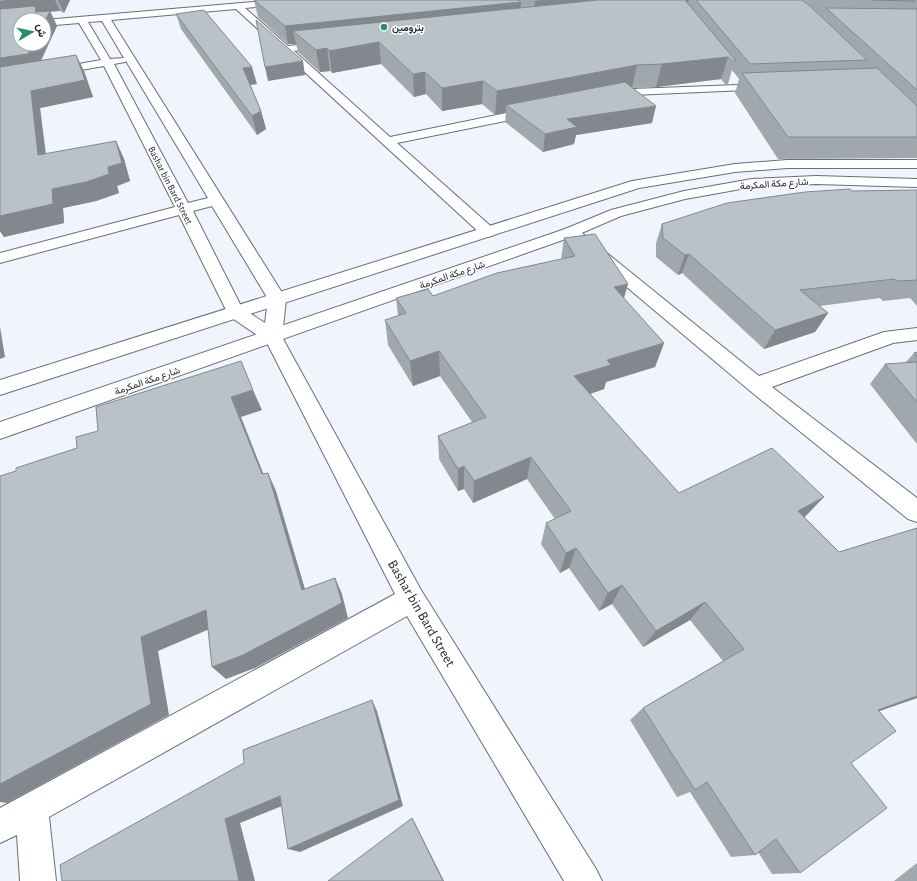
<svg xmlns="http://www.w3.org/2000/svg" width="917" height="881" viewBox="0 0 917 881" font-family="'Alegreya Sans',Vazirmatn,sans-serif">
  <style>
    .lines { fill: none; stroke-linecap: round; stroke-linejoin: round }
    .minor-casing { stroke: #6a6e76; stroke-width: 2 }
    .major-casing { stroke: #6a6e76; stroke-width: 2 }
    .minor { fill: #fff; fill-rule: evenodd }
    .major { fill: #fff; fill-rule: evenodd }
    .wall { fill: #a0a7ad }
    .shaded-wall { fill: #82888d }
    .building { fill: #bac2c9; stroke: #82888d }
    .poi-dot { fill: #278e6a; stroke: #fff; stroke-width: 1.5 }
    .labels { text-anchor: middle; stroke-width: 3; stroke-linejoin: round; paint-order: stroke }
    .far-poi-label { font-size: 10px; font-weight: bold; fill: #1f2124; stroke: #fff; text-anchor: start }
    .far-street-label { font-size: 10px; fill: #1f2124; stroke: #fff }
    .near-street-label { font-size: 14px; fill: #1f2124; stroke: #fff }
  </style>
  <rect width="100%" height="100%" fill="#eff4fd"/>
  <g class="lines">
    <!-- minor casing -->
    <g class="minor-casing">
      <g id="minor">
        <path d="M276 0H310L306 3 245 8 288 46 331 42 332 44 331 46 294 51 390 137 535 107 539 108 541 111 539 114 535 115 397 143 494 229 496 232 494 235 488 237 482 235 236 9 111 20 286 299 282 337 421 590 596 869 602 881H564L407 616 49 817 56 881H20L17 835 0 843V808L395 594 266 341 229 316 179 215 0 263V253L175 207 104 66 0 84V78L101 60 79 23 44 26V20ZM102 21 124 58 110 59 88 22ZM126 61 208 198 188 203 114 64 125 62ZM212 206 268 299 265 323 242 308 193 211Z"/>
        <path d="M767 84 771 85 773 87 771 89 632 95 608 100 604 99 602 97 604 95 632 89Z"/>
        <path d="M571 227 577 229 759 376 884 332 917 328V340L893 343 772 387 917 498V522L908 519 749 390 565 235 563 232 565 229Z"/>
      </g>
    </g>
    <!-- major casing -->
    <g class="major-casing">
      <g id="major">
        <path d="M787 160H917V168H787L735 172 639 188 0 395V380L632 181 735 164Z"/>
        <path d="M816 176 917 179V187L816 184 752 187 685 199 621 216 577 235 0 439V422L565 229 611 210 684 191 752 179Z"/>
      </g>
    </g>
    <!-- minor -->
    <use href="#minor" class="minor"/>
    <!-- major -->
    <use href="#major" class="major"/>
  </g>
  <!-- wall -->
  <g class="wall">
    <path d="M0 0H70L64 13 60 11H50L57 26 41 61 76 55 84 71 93 97 40 108 46 154 116 141 124 159 130 181 117 186 119 193 96 201 63 208 64 223 4 237 0 231Z"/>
    <path d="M254 0H917V158L778 159 735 93 739 79 732 70 728 84H725L721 79 656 87 632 88 652 123 576 135 574 144 543 152 505 122 506 112 495 115 482 104 442 111 426 94 414 97 381 64 332 73 330 71 320 72 298 52 296 44H288L258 17Z"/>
    <path d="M176 14 257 84 250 85 261 111 266 129 257 135 181 29Z"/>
    <path d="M917 190V306L910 298 883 301 880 298 820 306 828 313 815 332 764 349 682 273 678 275 656 257V243L662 224 852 191Z"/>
    <path d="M564 238 624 299 664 343 655 367 606 382 604 389 590 394 679 493 804 517 839 552 917 528V698L879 711 851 763 800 873 772 874 758 852 755 855 731 857 690 792 677 797 630 720 643 708 723 661 690 620 643 647 612 604 599 611 569 568 560 573 541 544 546 523 555 519 527 479 473 503 464 489 458 491 439 459 438 436 472 422 440 376 413 386 388 345 385 320 398 316 396 298 433 296 561 260Z"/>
    <path d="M917 352V444L870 384 885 364 905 363 914 353Z"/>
    <path d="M917 863V881H894Z"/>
  </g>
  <!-- shaded-wall -->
  <g class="shaded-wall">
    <path d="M7 0H55L60 11 0 16V1Z"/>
    <path d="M58 0H70L64 13Z"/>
    <path d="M543 0H689L688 2 533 18 535 1Z"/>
    <path d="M521 2 519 20 293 31 296 44H288L285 26Z"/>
    <path d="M50 11 57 26 36 70 0 76V58L33 44H44V23Z"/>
    <path d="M379 42 381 64 332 73 329 51Z"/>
    <path d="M327 48 330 71 320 72 316 50Z"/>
    <path d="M76 55 84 71 93 97 40 108 48 174 38 155 31 91Z"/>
    <path d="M728 57 721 79 656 87 662 64Z"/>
    <path d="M303 61 305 75 268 81 265 67Z"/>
    <path d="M637 65 632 88 506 105V112L495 115 497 91Z"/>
    <path d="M252 67 257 84 247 85 243 68Z"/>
    <path d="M425 72 426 94 414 97 413 74Z"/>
    <path d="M483 81 482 104 442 111V88Z"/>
    <path d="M656 106 652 123 576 135 574 144 543 152 545 134 567 119Z"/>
    <path d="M261 111 266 129 257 135 252 116Z"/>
    <path d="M116 141 124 159 130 181 117 186 119 193 96 201 63 208 64 223 4 237 0 231V216L52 189 108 167Z"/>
    <path d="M689 254 682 273 678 275 685 255Z"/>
    <path d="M628 284 621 309 614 287Z"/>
    <path d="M828 313 815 332 764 349 775 330Z"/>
    <path d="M0 327 5 357 0 359Z"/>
    <path d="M664 343 655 367 606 382 604 389 569 401 574 376 607 360Z"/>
    <path d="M439 351 440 376 413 386 410 361Z"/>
    <path d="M253 390 262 410 241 417 271 493 262 474 231 397Z"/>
    <path d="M531 457 527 479 473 503 474 481Z"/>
    <path d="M464 466V489L458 491V469Z"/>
    <path d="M268 473 276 491 310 606 302 590Z"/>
    <path d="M824 497 803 519 798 511Z"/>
    <path d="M576 548 569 568 560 573 566 553Z"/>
    <path d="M335 578 342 594 348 618 255 668 226 679 212 667Z"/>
    <path d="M622 585 612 604 599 611 608 593Z"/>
    <path d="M705 602 690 620 643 647 656 631Z"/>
    <path d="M206 610 219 625 158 651 169 715 7 803 0 802V784L141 637Z"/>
    <path d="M917 696V698L848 722 878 710Z"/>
    <path d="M372 700 377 711 403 806 300 852 288 849Z"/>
    <path d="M280 796 292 802 240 823 255 881H239L225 819Z"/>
    <path d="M412 818 415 823 444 881H443Z"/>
  </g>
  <!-- building -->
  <g class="building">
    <path d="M254 0H518L521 2 285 26Z"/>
    <path d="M598 0H685L736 61H733L728 57 662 64 637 65 497 91 483 81 442 88 425 72 413 74 379 42 329 51 327 48 316 50 293 31Z"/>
    <path d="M696 0H802L810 6 867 60 750 64Z"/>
    <path d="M873 0H914L915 1Z"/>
    <path d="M35 6 36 12 50 11 44 23V20H20V44H33L28 54 0 58V9Z"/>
    <path d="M826 8 917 9V90Z"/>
    <path d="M204 10 252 67 243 68 261 111 252 116 176 14Z"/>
    <path d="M256 20 303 61 265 67Z"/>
    <path d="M76 55 85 80 31 91 38 155 116 141 122 163 108 167 109 174 86 182 52 189 53 204 0 216V67Z"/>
    <path d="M877 68 917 106V137H788L742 73Z"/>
    <path d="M625 82 656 106 567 119 577 127 545 134 506 105Z"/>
    <path d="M850 189 852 191 917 190V280L897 281 894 279 800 290 828 313 775 330 689 254 685 255 663 238 662 224 727 203 805 192Z"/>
    <path d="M595 234 628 284 614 287 664 343 607 360 611 365 574 376 679 493 772 448 824 497 798 511 839 552 917 528V696L878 710 896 731 851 763 887 808 800 873 776 839 755 855 707 782 695 790 643 708 744 649 705 602 656 631 622 585 608 593 576 548 566 553 546 523 571 511 531 457 474 481 464 466 458 469 438 436 486 417 439 351 410 361 385 320 406 313 396 298 428 289 433 296 497 273 575 256 564 238Z"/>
    <path d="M917 352V357L914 353Z"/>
    <path d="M241 361 253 390 231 397 262 474 268 473 302 590 335 578 342 603 243 655 212 667 206 610 141 637 151 704 0 784V476L16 471V468L77 448 76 437 98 431 96 407Z"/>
    <path d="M917 362V402L885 364Z"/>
    <path d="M372 700 399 800 288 849 280 796 225 819 239 881H62L60 865 244 763 243 750Z"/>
    <path d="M412 818 443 881H328Z"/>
  </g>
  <!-- markers -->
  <circle class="poi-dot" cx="384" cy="27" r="4"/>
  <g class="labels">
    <!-- far-poi labels -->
    <g class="far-poi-label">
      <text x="392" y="31">بترومين</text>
    </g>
    <!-- far-street labels -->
    <g class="far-street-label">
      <text transform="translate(774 183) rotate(-4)" y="4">شارع مكة المكرمة</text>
      <text transform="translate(171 185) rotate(63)" y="4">Bashar bin Bard Street</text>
      <text transform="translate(452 274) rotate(-19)" y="4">شارع مكة المكرمة</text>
      <text transform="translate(147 380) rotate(-19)" y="4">شارع مكة المكرمة</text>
    </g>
    <!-- near-street labels -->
    <g class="near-street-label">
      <text transform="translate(422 613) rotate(60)" y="5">Bashar bin Bard Street</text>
    </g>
  </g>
  <!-- north arrow -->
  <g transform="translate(32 32) rotate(81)"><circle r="19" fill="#ffffff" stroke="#a5a6a7"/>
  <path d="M0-3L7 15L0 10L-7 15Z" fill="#278e6a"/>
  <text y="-6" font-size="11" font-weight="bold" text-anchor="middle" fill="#1f2124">ش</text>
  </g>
</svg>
